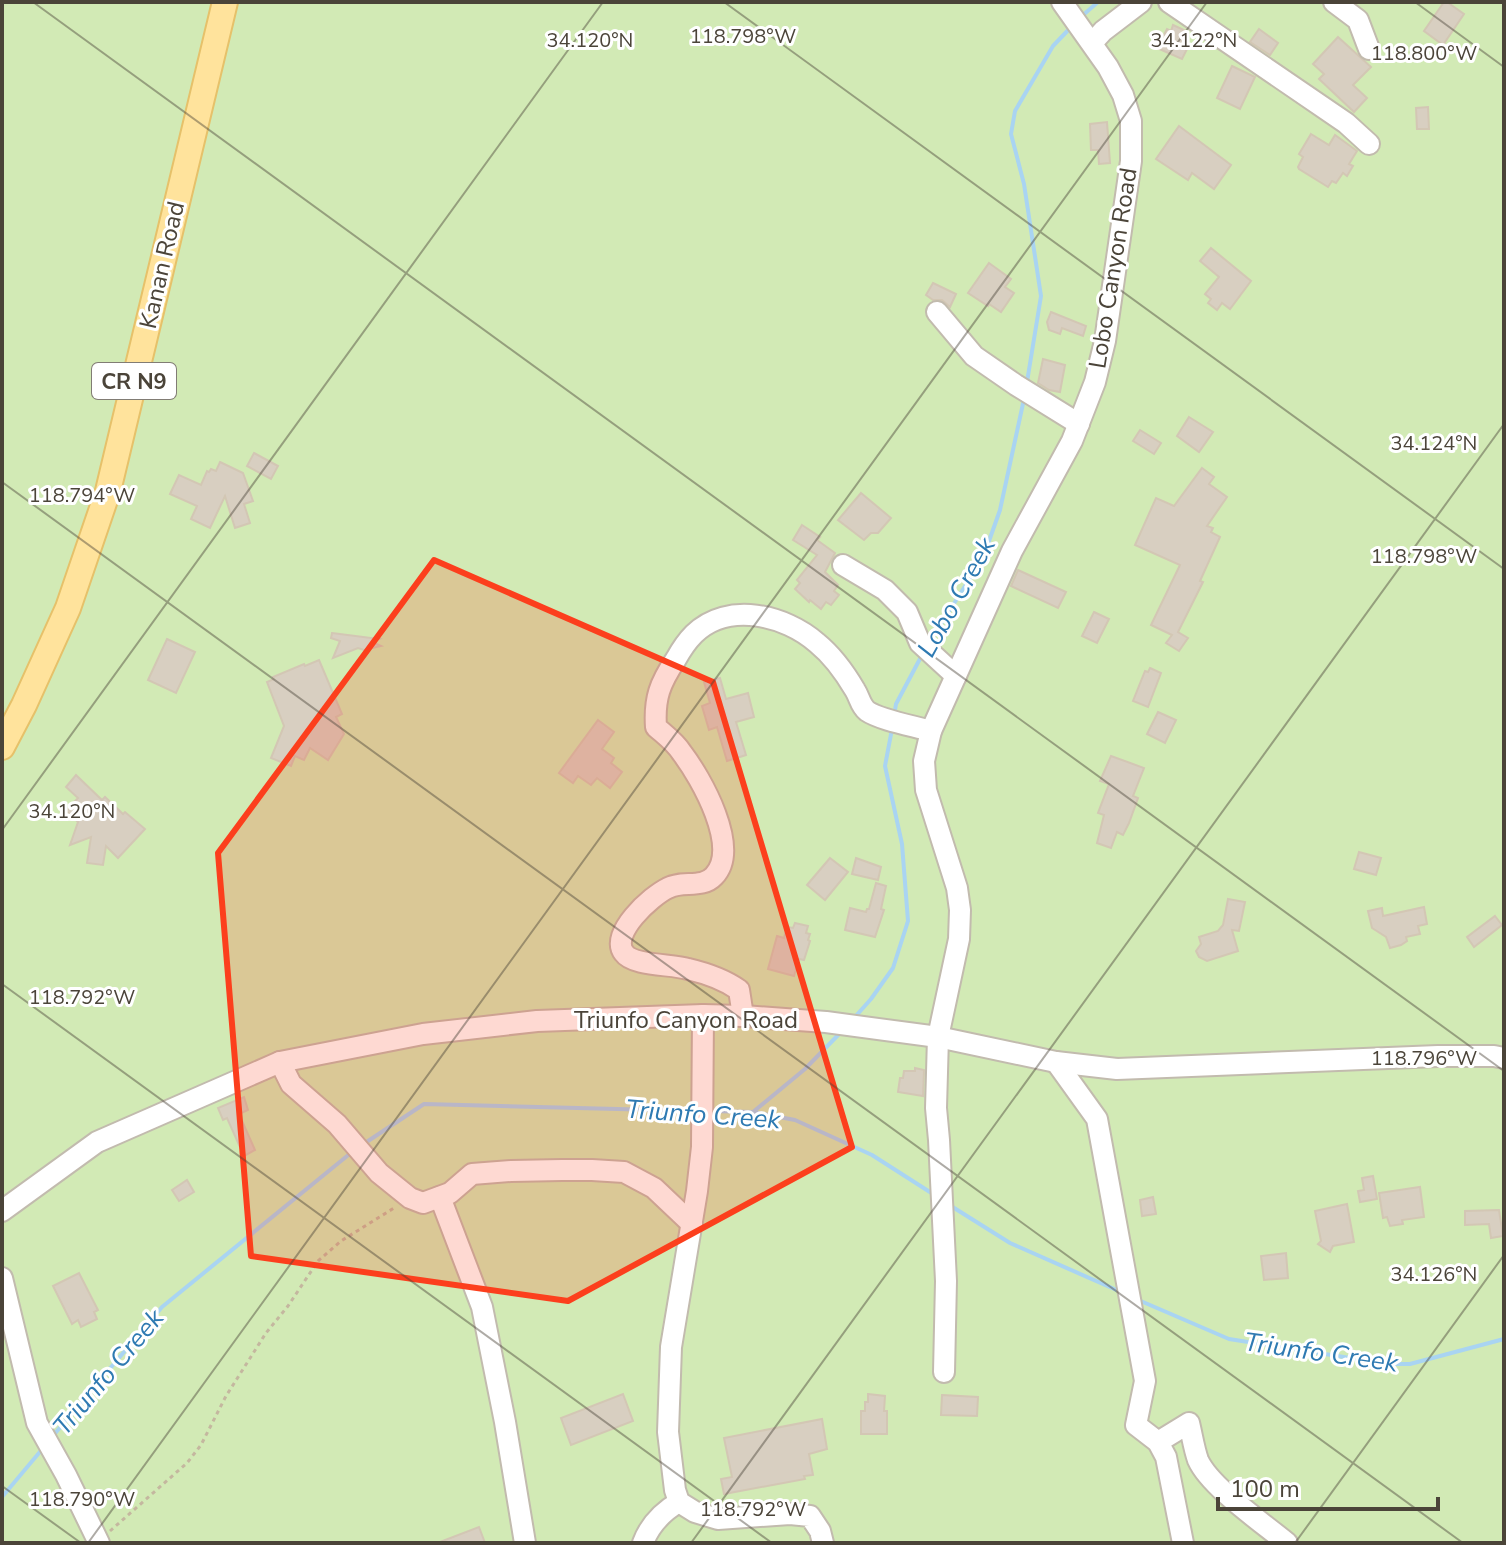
<svg xmlns="http://www.w3.org/2000/svg" width="1506" height="1545" viewBox="0 0 1506 1545" font-family="'Nunito Sans',sans-serif">
  <style>
    .green { fill: #d2eab5 }
    .lines { fill: none; stroke-linecap: round; stroke-linejoin: round }
    .stream { stroke: #a9d4f2; stroke-width: 4 }
    .building { fill: #d8cfc1; stroke: #d3c7b4; stroke-width: 2 }
    .minor-casing { stroke: #c2bbae; stroke-width: 24 }
    .major-casing { stroke: #e6c16a; stroke-width: 28 }
    .path { stroke: #c4b79f; stroke-width: 3; stroke-dasharray: 4 4; stroke-linecap: butt }
    .minor { stroke: #fff; stroke-width: 20 }
    .major { stroke: #ffe39c; stroke-width: 24 }
    .marked { fill: #fc3f1d; fill-opacity: 0.2; stroke: #fc3f1d; stroke-width: 6; stroke-linejoin: round }
    .ticks { fill: none; stroke: #4b4439; stroke-width: 2; stroke-opacity: 0.45 }
    .labels { text-anchor: middle; stroke-width: 6; stroke-linejoin: round; paint-order: stroke }
    .shield { fill: #fff; stroke: #817c74; stroke-width: 2 }
    .shield-label { font-size: 22px; font-weight: bold; fill: #4b4439 }
    .street-label { font-size: 24px; fill: #4b4439; stroke: #fff }
    .water-label { font-size: 26px; font-style: italic; fill: #2e7ab2; stroke: #fff }
    .ticks-label { font-size: 20px; text-anchor: middle; fill: #4b4439; stroke: #fff; stroke-width: 6; stroke-linejoin: round; paint-order: stroke }
  </style>
  <rect width="100%" height="100%" fill="#f6f3ec"/>
  <!-- green -->
  <rect class="green" x="2" y="2" width="1502" height="1541"/>
  <g class="lines">
    <!-- stream -->
    <g class="stream">
      <path d="M1082 16 1098 2"/>
      <path d="M1027 382 1041 296 1024 184 1011 134 1015 111 1053 46 1073 25"/>
      <path d="M930 641 983 558 1000 510 1024 399"/>
      <path d="M894 716 896 704 922 655"/>
      <path d="M854 1018 871 999 893 968 908 921 902 844 885 766 892 729"/>
      <path d="M710 1111 753 1112 795 1120 872 1155 933 1194"/>
      <path d="M753 1112 805 1069 843 1030"/>
      <path d="M362 1145 424 1104 697 1111"/>
      <path d="M951 1206 1010 1243 1121 1292"/>
      <path d="M1136 1299 1229 1339 1389 1364H1410L1504 1339"/>
      <path d="M52 1437 162 1307 352 1152"/>
      <path d="M2 1497 44 1447"/>
    </g>
  </g>
  <!-- building -->
  <g class="building">
    <path d="M1444 2H1447L1464 14 1443 45 1424 31Z"/>
    <path d="M1173 25 1186 31 1183 37 1188 40 1187 44 1189 45 1182 59 1157 48 1167 29 1171 31Z"/>
    <path d="M1259 29 1278 43 1270 55 1250 42Z"/>
    <path d="M1338 37 1371 67 1353 85 1367 98 1354 112 1319 79 1324 74 1313 64Z"/>
    <path d="M1232 66 1255 77 1240 109 1217 98Z"/>
    <path d="M1428 107 1429 129H1417L1416 108Z"/>
    <path d="M1107 122 1110 163 1099 164 1098 150H1091L1090 124Z"/>
    <path d="M1179 126 1231 165 1214 189 1192 173 1188 180 1156 159Z"/>
    <path d="M1311 134 1329 145 1335 135 1357 151 1349 164 1353 166 1347 176 1343 173 1336 183 1332 181 1328 187 1299 169 1298 167 1303 157 1299 154Z"/>
    <path d="M1211 248 1251 281 1230 309 1222 303 1217 310 1208 303 1211 299 1205 294 1219 277 1200 261Z"/>
    <path d="M989 263 1011 279 1005 287 1014 293 1001 312 989 304 988 306 968 293Z"/>
    <path d="M933 283 956 294 950 307 942 300H933L926 295Z"/>
    <path d="M1051 312 1086 326 1083 336 1062 328 1060 334 1049 330 1047 322Z"/>
    <path d="M1043 359 1065 365 1060 392 1049 390 1038 383Z"/>
    <path d="M1189 417 1213 432 1199 452 1177 436Z"/>
    <path d="M1140 430 1161 443 1154 454 1133 441Z"/>
    <path d="M254 453 278 466 271 479 247 466Z"/>
    <path d="M220 462 243 473 253 501 244 504 250 523 235 528 225 496 210 528 191 519 197 506 170 494 179 475 201 485 207 471 209 472 211 469 216 471Z"/>
    <path d="M1202 468 1214 477 1209 484 1227 497 1207 526 1213 528 1211 532 1220 537 1200 581 1203 582 1178 632 1188 638 1179 651 1166 643 1172 635 1151 625 1180 565 1135 545 1156 498 1174 506Z"/>
    <path d="M861 493 891 518 878 533H871L864 540 838 520Z"/>
    <path d="M802 525 820 537 817 540 835 553 825 572 838 585 834 591 839 595 831 605 826 602 821 609 810 600 809 602 795 589 800 583 797 580 817 555 793 540Z"/>
    <path d="M1018 570 1066 592 1058 608 1011 586Z"/>
    <path d="M1094 612 1109 619 1097 643 1082 636Z"/>
    <path d="M332 633 379 639 372 642 381 646 364 650 358 648 333 658 340 641 331 638Z"/>
    <path d="M167 639 195 652 176 693 148 680Z"/>
    <path d="M319 660 342 714 336 717 344 734 328 760 310 748 304 760 295 756 291 766 271 758 284 726 267 682 274 679 273 677 304 664 305 666Z"/>
    <path d="M1150 668 1161 673 1148 707 1133 701 1145 671 1148 672Z"/>
    <path d="M720 678 726 699 748 693 754 717 736 722 746 755 727 761 717 727 709 730 702 706 710 703 704 682Z"/>
    <path d="M1158 712 1176 720 1165 743 1147 734Z"/>
    <path d="M598 720 614 732 602 749 614 758 611 763 622 772 610 788 597 778 591 785 578 776 573 783 559 773Z"/>
    <path d="M1111 756 1144 768 1133 796 1138 798 1129 823 1123 835 1117 832 1111 848 1097 843 1104 815 1098 813 1109 784 1100 781Z"/>
    <path d="M76 775 102 800 105 797 123 814 125 812 145 829 118 858 106 846 103 865 87 863 91 837 70 845 78 822 66 811 78 798 66 787Z"/>
    <path d="M1359 852 1381 858 1376 875 1354 869Z"/>
    <path d="M830 858 848 872 825 900 807 885Z"/>
    <path d="M856 858 881 867 878 880 852 874Z"/>
    <path d="M876 883 886 886 881 909 884 910 875 937 845 930 850 908 866 912 867 909H869Z"/>
    <path d="M1228 899 1245 902 1239 931 1232 930 1238 951 1207 961 1199 957 1196 951 1201 944 1199 937 1218 931 1223 925Z"/>
    <path d="M1424 907 1427 924 1418 926 1420 934 1406 937 1407 941 1401 945 1390 948 1386 937 1372 928 1368 911 1382 908 1383 916Z"/>
    <path d="M1495 916 1502 925 1474 947 1467 937Z"/>
    <path d="M795 923 808 926 806 933 810 934 808 940 810 941 804 960 799 959 794 976 768 969 777 936 784 938 787 927 793 928Z"/>
    <path d="M915 1068 924 1070 923 1096 898 1092 900 1078H903L904 1071H915Z"/>
    <path d="M244 1097 248 1110 239 1114 255 1150 244 1156 227 1118 223 1120 218 1108Z"/>
    <path d="M1373 1176 1377 1199 1360 1202 1358 1191 1364 1190 1362 1178Z"/>
    <path d="M187 1180 194 1192 179 1201 172 1190Z"/>
    <path d="M1420 1187 1424 1217 1402 1220 1403 1224 1390 1226 1387 1217 1383 1218 1379 1193Z"/>
    <path d="M1153 1197 1156 1214 1142 1216 1140 1200Z"/>
    <path d="M1347 1204 1354 1242 1333 1246 1330 1252 1318 1244 1321 1241 1315 1211Z"/>
    <path d="M1499 1210 1503 1236 1491 1238 1489 1224 1465 1225V1211Z"/>
    <path d="M1286 1253 1288 1278 1264 1280 1261 1256Z"/>
    <path d="M79 1273 98 1310 94 1312 97 1319 81 1327 78 1320 72 1324 53 1286Z"/>
    <path d="M623 1394 633 1421 571 1445 561 1418Z"/>
    <path d="M868 1394 885 1396 884 1411H887V1434H861V1411H865V1402H868Z"/>
    <path d="M942 1395 978 1397 977 1416 941 1415Z"/>
    <path d="M822 1419 827 1449 809 1454 813 1475 804 1476 805 1479 724 1494 721 1479 732 1477 724 1438Z"/>
    <path d="M479 1527 485 1543H440V1542Z"/>
  </g>
  <g class="lines">
    <!-- minor casing -->
    <g class="minor-casing">
      <g id="minor">
        <path d="M1169 2 1346 123 1369 144"/>
        <path d="M1334 2 1358 20 1369 49"/>
        <path d="M1092 43 1103 31 1141 2"/>
        <path d="M937 312 974 356 1016 385 1079 424"/>
        <path d="M843 565 885 590 907 612 920 643 956 676"/>
        <path d="M703 1015 702 1147 697 1191 671 1347 668 1432 675 1490 679 1502 695 1512 718 1519 790 1514 810 1516 820 1531 823 1543"/>
        <path d="M743 1016 739 990C725 980 705 973 688 969 672 964 633 966 624 953 609 934 651 896 668 888 682 880 702 889 714 876 741 848 701 778 682 753 675 742 665 735 656 727 654 698 660 683 676 659 681 650 687 641 694 634 728 601 785 615 817 643 833 656 845 673 855 690 860 698 860 705 867 711 880 720 914 726 931 731"/>
        <path d="M280 1062 291 1084 337 1124 379 1173 410 1198 423 1203 450 1193 472 1174 511 1171 562 1170H592L624 1172 654 1188 692 1224"/>
        <path d="M1056 1062 1097 1119 1145 1381 1136 1425 1158 1442 1166 1457 1183 1543"/>
        <path d="M440 1197 482 1307 505 1422 525 1543"/>
        <path d="M2 1211 97 1142 280 1062 423 1034 537 1021 703 1015 743 1016 826 1022 938 1037 1056 1062 1117 1069 1438 1056H1494L1504 1058"/>
        <path d="M2 1278 37 1423 66 1475 99 1543"/>
        <path d="M944 1372 946 1281 939 1140 936 1108 938 1037 959 939 960 910 957 888 926 790 924 761 931 731 1012 551 1072 441 1095 382 1105 341 1131 161V121L1123 95 1108 67 1062 2"/>
        <path d="M1158 1442 1189 1423C1192 1435 1194 1449 1198 1460 1210 1487 1263 1523 1287 1543"/>
        <path d="M643 1543C650 1524 662 1512 679 1502"/>
      </g>
    </g>
    <!-- major casing -->
    <g class="major-casing">
      <path id="major" d="M2 747 24 705 68 608 108 491 225 2"/>
    </g>
    <!-- path -->
    <path class="path" d="M110 1531 187 1463 201 1445 226 1396 266 1333 288 1306 318 1261 341 1241 394 1208"/>
    <!-- minor -->
    <use href="#minor" class="minor"/>
    <!-- major -->
    <use href="#major" class="major"/>
  </g>
  <!-- marked area -->
  <path class="marked" d="M434 560 713 682 852 1147 568 1301 251 1256 218 853Z"/>
  <!-- ticks -->
  <path class="ticks" d="M33 2 1504 1071M724 2 1504 569M1415 2 1504 67M2 482 1463 1543M2 830 603 2M2 984 772 1543M2 1486 81 1543M88 1543 1207 2M691 1543 1504 424M1295 1543 1504 1255"/>
  <g class="labels">
    <!-- shield labels -->
    <rect class="shield" x="92" y="363" width="84" height="36" rx="6"/>
    <g class="shield-label">
      <text x="134" y="389">CR N9</text>
    </g>
    <!-- street labels -->
    <g class="street-label">
      <text transform="translate(162 265) rotate(-77)" y="8">Kanan Road</text>
      <text transform="translate(1113 268) rotate(-81)" y="8">Lobo Canyon Road</text>
      <text x="686" y="1028">Triunfo Canyon Road</text>
    </g>
    <!-- water labels -->
    <g class="water-label">
      <text transform="translate(956 597) rotate(-61)" y="9">Lobo Creek</text>
      <text transform="translate(703 1114) rotate(4)" y="9">Triunfo Creek</text>
      <text transform="translate(1321 1352) rotate(8)" y="9">Triunfo Creek</text>
      <text transform="translate(108 1372) rotate(-50)" y="9">Triunfo Creek</text>
    </g>
  </g>
  <g class="ticks-label">
    <text x="743" y="43">118.798°W</text>
    <text x="590" y="47">34.120°N</text>
    <text x="1194" y="47">34.122°N</text>
    <text x="1424" y="60">118.800°W</text>
    <text x="1434" y="450">34.124°N</text>
    <text x="82" y="502">118.794°W</text>
    <text x="1424" y="563">118.798°W</text>
    <text x="72" y="818">34.120°N</text>
    <text x="82" y="1004">118.792°W</text>
    <text x="1424" y="1065">118.796°W</text>
    <text x="1434" y="1281">34.126°N</text>
    <text x="82" y="1506">118.790°W</text>
    <text x="753" y="1516">118.792°W</text>
  </g>
  <!-- border -->
  <rect width="1506" height="1545" fill="none" stroke="#4b4439" stroke-width="8"/>
  <!-- scale -->
  <path d="M1218 1497v12h220v-12" fill="none" stroke="#4b4439" stroke-width="4"/>
  <text x="1230" y="1497" font-size="24" fill="#4b4439" stroke="#ffffff" stroke-width="6" paint-order="stroke">100 m</text>
</svg>
